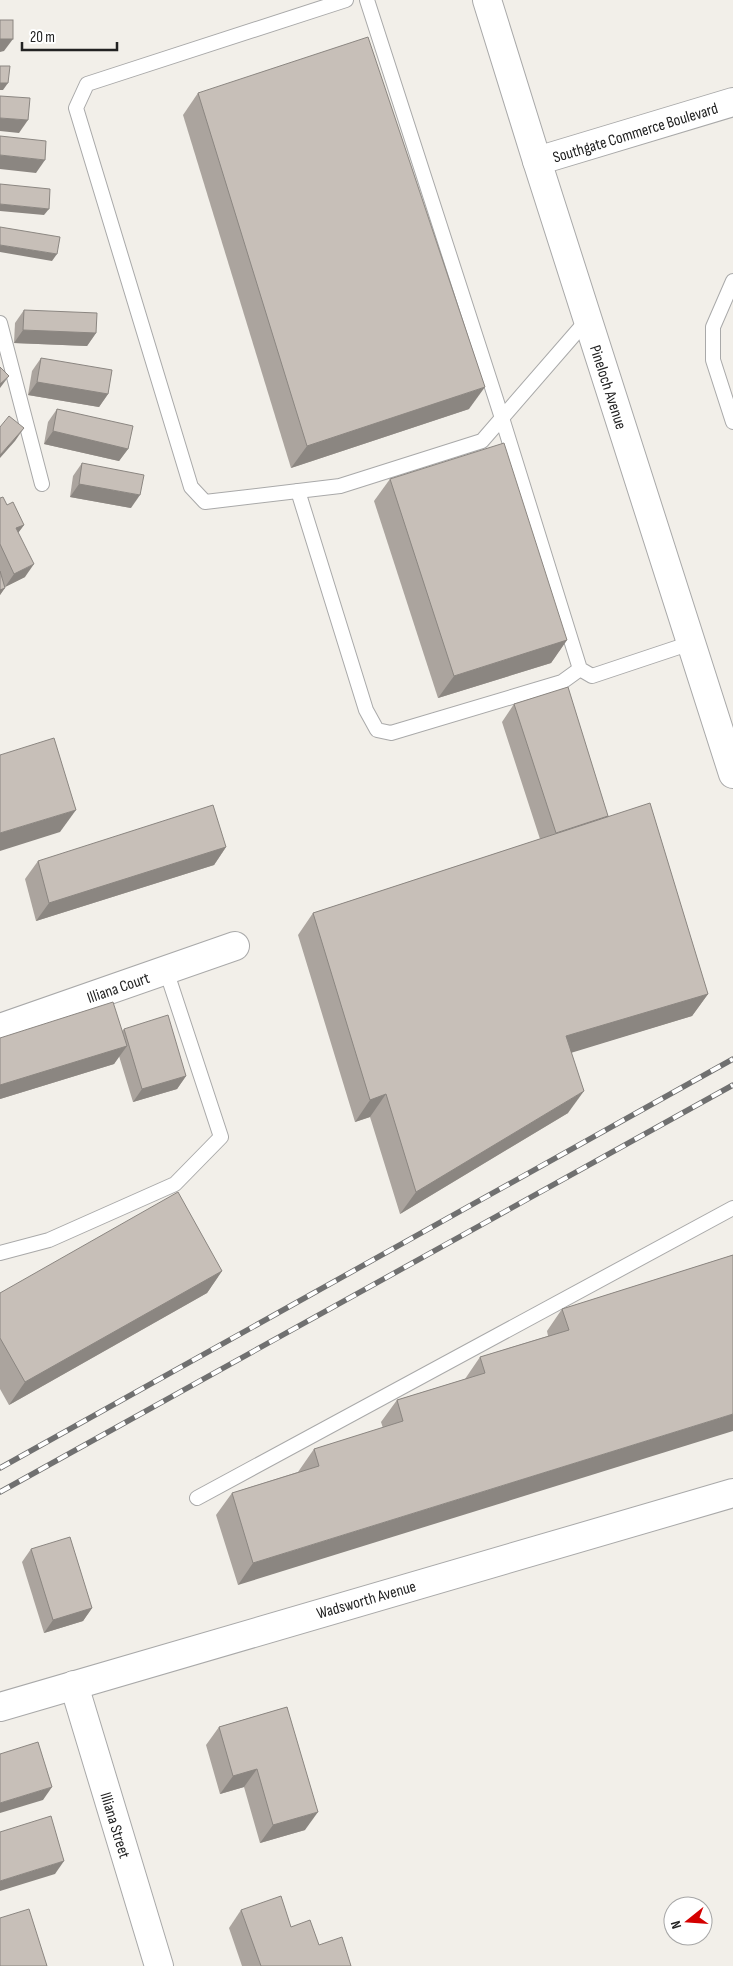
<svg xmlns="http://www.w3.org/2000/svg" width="733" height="1966" viewBox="0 0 733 1966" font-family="'Sofia Sans Condensed',sans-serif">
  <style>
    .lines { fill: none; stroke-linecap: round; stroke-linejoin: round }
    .lane-casing { stroke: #a9a9a9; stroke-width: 16 }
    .street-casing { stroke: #a9a9a9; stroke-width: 30 }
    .lane { stroke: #fff; stroke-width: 14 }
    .street { stroke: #fff; stroke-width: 28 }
    .rail-casing { stroke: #707070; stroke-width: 5.5 }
    .rail { stroke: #fff; stroke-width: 4; stroke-dasharray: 11; stroke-linecap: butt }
    .wall { fill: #aba49e }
    .shaded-wall { fill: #8b8681 }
    .building { fill: #c7bfb8; stroke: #8b8681 }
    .labels { text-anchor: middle; stroke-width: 4; stroke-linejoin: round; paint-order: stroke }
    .street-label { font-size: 16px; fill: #222; stroke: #fff }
  </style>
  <rect width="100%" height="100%" fill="#f2efe9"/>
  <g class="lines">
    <!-- lane casing -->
    <g class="lane-casing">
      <g id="lane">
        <path d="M346 0 87 84 76 108 191 487 205 502 340 486 482 441 587 320"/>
        <path d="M367 0 502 418 580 669 592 676 691 643"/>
        <path d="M733 281 713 327V360L733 422"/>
        <path d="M0 323 42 484"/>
        <path d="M298 491 366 710 377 730 391 733 562 682 580 669"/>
        <path d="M0 1253 49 1240 175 1184 221 1137 166 970"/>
        <path d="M197 1498 733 1208"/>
      </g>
    </g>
    <!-- street casing -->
    <g class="street-casing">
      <g id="street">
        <path d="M487 0 537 161 733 774"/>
        <path d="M537 161 733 102"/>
        <path d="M0 1028 235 946"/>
        <path d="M74 1685 159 1966"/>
        <path d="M0 1707 733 1493"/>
      </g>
    </g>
    <!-- lane -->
    <use href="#lane" class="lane"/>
    <!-- street -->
    <use href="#street" class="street"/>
    <!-- rail casing -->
    <g class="rail-casing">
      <g id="rail">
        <path d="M0 1468 733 1059"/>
        <path d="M0 1492 733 1085"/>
      </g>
    </g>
    <!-- rail -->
    <use href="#rail" class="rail"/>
  </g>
  <!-- wall -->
  <g class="wall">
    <path d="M198 93 469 409 291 468 183 115Z"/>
    <path d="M24 310 96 333 87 346 14 343 15 323Z"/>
    <path d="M41 358 108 394 99 407 28 395 32 371Z"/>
    <path d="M57 409 128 449 119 461 44 444 48 422Z"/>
    <path d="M82 463 131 508 70 497 73 476Z"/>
    <path d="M390 479 567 640 551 663 438 698 374 501Z"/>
    <path d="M0 498 24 525 18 533 25 577 5 587 0 595Z"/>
    <path d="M514 704 608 816 708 994 692 1016 571 1052 568 1113 400 1214 370 1117 355 1122 298 935 313 913 540 839 502 722Z"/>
    <path d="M226 847 214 865 36 921 25 879 38 861Z"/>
    <path d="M124 1029 186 1076 177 1089 133 1102 119 1056 114 1064 0 1099V1038L122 1031Z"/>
    <path d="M733 1255 238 1585 216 1515 232 1493 298 1472 314 1449 383 1428 381 1422 397 1400 465 1379 480 1357 548 1336 547 1331 562 1309Z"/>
    <path d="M222 1271 207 1293 9 1405 0 1389V1293Z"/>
    <path d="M31 1549 92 1608 83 1621 44 1633 22 1562Z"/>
    <path d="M287 1707 305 1830 260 1843 244 1787 220 1794 206 1745 219 1727Z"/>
    <path d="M241 1910 291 1927 351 1966H242L229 1928Z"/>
  </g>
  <!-- shaded-wall -->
  <g class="shaded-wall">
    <path d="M0 39H13L4 51 0 52Z"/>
    <path d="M0 83H8L3 90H0Z"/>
    <path d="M0 118 28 120 19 133 0 131Z"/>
    <path d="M0 155 45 160 36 173 0 169Z"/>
    <path d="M0 204 49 209 44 215 0 211Z"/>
    <path d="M0 245 57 254 52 261 0 252Z"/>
    <path d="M23 330 96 333 87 346 14 343Z"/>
    <path d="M9 376 0 388V384Z"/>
    <path d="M37 382 108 394 99 407 28 395Z"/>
    <path d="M485 387 469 409 291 468 307 446Z"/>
    <path d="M24 428 15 441 0 458V455Z"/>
    <path d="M53 431 128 449 119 461 44 444Z"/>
    <path d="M79 484 140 495 131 508 70 497Z"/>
    <path d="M24 525 15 537 16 528Z"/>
    <path d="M34 564 25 577 5 587 14 574Z"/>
    <path d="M5 588 0 595V590Z"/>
    <path d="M567 640 551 663 438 698 454 676Z"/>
    <path d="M76 810 60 832 0 851V833Z"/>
    <path d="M226 847 214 865 36 921 49 903Z"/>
    <path d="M708 994 692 1016 551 1059 566 1036Z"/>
    <path d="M127 1046 114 1064 0 1099V1085Z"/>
    <path d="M186 1076 177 1089 133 1102 142 1089Z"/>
    <path d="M584 1091 568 1113 400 1214 416 1192Z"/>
    <path d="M386 1094 370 1117 355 1122 370 1100Z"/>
    <path d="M222 1271 207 1293 9 1405 25 1382Z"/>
    <path d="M733 1414V1431L238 1585 253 1563Z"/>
    <path d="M92 1608 83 1621 44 1633 53 1620Z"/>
    <path d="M257 1769 244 1787 220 1794 233 1776Z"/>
    <path d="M52 1787 43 1800 0 1813V1803Z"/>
    <path d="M318 1812 305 1830 260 1843 273 1825Z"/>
    <path d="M64 1861 55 1874 0 1891V1881Z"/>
  </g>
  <!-- building -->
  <g class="building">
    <rect x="0" y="20" width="13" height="19"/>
    <path d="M368 37 485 387 307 446 198 93Z"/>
    <path d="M0 66H10L8 83H0Z"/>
    <path d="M0 96 30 98 28 120 0 118Z"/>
    <path d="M0 136 46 141 45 160 0 155Z"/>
    <path d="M0 184 50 189 49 209 0 204Z"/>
    <path d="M0 227 60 237 57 254 0 245Z"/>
    <path d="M24 310 97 313 96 333 23 330Z"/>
    <path d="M41 358 112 370 108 394 37 382Z"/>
    <path d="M0 367 9 376 0 384Z"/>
    <path d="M57 409 133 426 128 449 53 431Z"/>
    <path d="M9 416 24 428 0 455V427Z"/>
    <path d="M504 443 567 640 454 676 390 479Z"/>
    <path d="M82 463 144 475 140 495 79 484Z"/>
    <path d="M3 497 7 505 13 502 24 525 16 528 34 564 14 574 0 544V498Z"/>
    <path d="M0 571 5 588 0 590Z"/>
    <path d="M568 687 608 816 556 833 514 704Z"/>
    <path d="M54 738 76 810 0 833V755Z"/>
    <path d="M650 803 708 994 566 1036 584 1091 416 1192 386 1094 370 1100 313 913Z"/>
    <path d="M213 805 226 847 49 903 38 861Z"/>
    <path d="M113 1002 127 1046 0 1085V1038Z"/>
    <path d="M168 1015 186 1076 142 1089 124 1029Z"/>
    <path d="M178 1192 222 1271 25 1382 0 1338V1293Z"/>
    <path d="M733 1255V1414L253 1563 232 1493 319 1466 314 1449 403 1421 397 1400 485 1373 480 1357 569 1330 562 1309Z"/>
    <path d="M70 1537 92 1608 53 1620 31 1549Z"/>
    <path d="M287 1707 318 1812 273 1825 257 1769 233 1776 219 1727Z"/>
    <path d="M38 1742 52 1787 0 1803V1754Z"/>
    <path d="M51 1816 64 1861 0 1881V1832Z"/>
    <path d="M281 1896 291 1927 310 1920 319 1945 342 1937 351 1966H261L241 1910Z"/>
    <path d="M29 1909 47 1966H0V1918Z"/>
  </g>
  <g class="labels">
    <!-- street labels -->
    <g class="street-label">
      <text transform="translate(635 132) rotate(-17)" y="6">Southgate Commerce Boulevard</text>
      <text transform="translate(609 387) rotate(72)" y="6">Pineloch Avenue</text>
      <text transform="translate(118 987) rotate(-19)" y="6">Illiana Court</text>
      <text transform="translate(366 1599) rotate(-16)" y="6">Wadsworth Avenue</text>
      <text transform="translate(116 1825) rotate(73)" y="6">Illiana Street</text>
    </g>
  </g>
  <!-- north arrow -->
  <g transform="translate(688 1921) rotate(253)"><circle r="24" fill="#ffffff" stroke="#a7a7a7"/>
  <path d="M0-4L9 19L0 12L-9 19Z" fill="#d40000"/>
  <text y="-8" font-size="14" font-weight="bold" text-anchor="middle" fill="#222222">N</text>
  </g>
  <!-- scale -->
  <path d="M22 42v8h95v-8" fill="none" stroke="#222222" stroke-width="2.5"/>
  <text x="30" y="42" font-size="15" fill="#222222" stroke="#ffffff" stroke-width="4" paint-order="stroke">20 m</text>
</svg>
